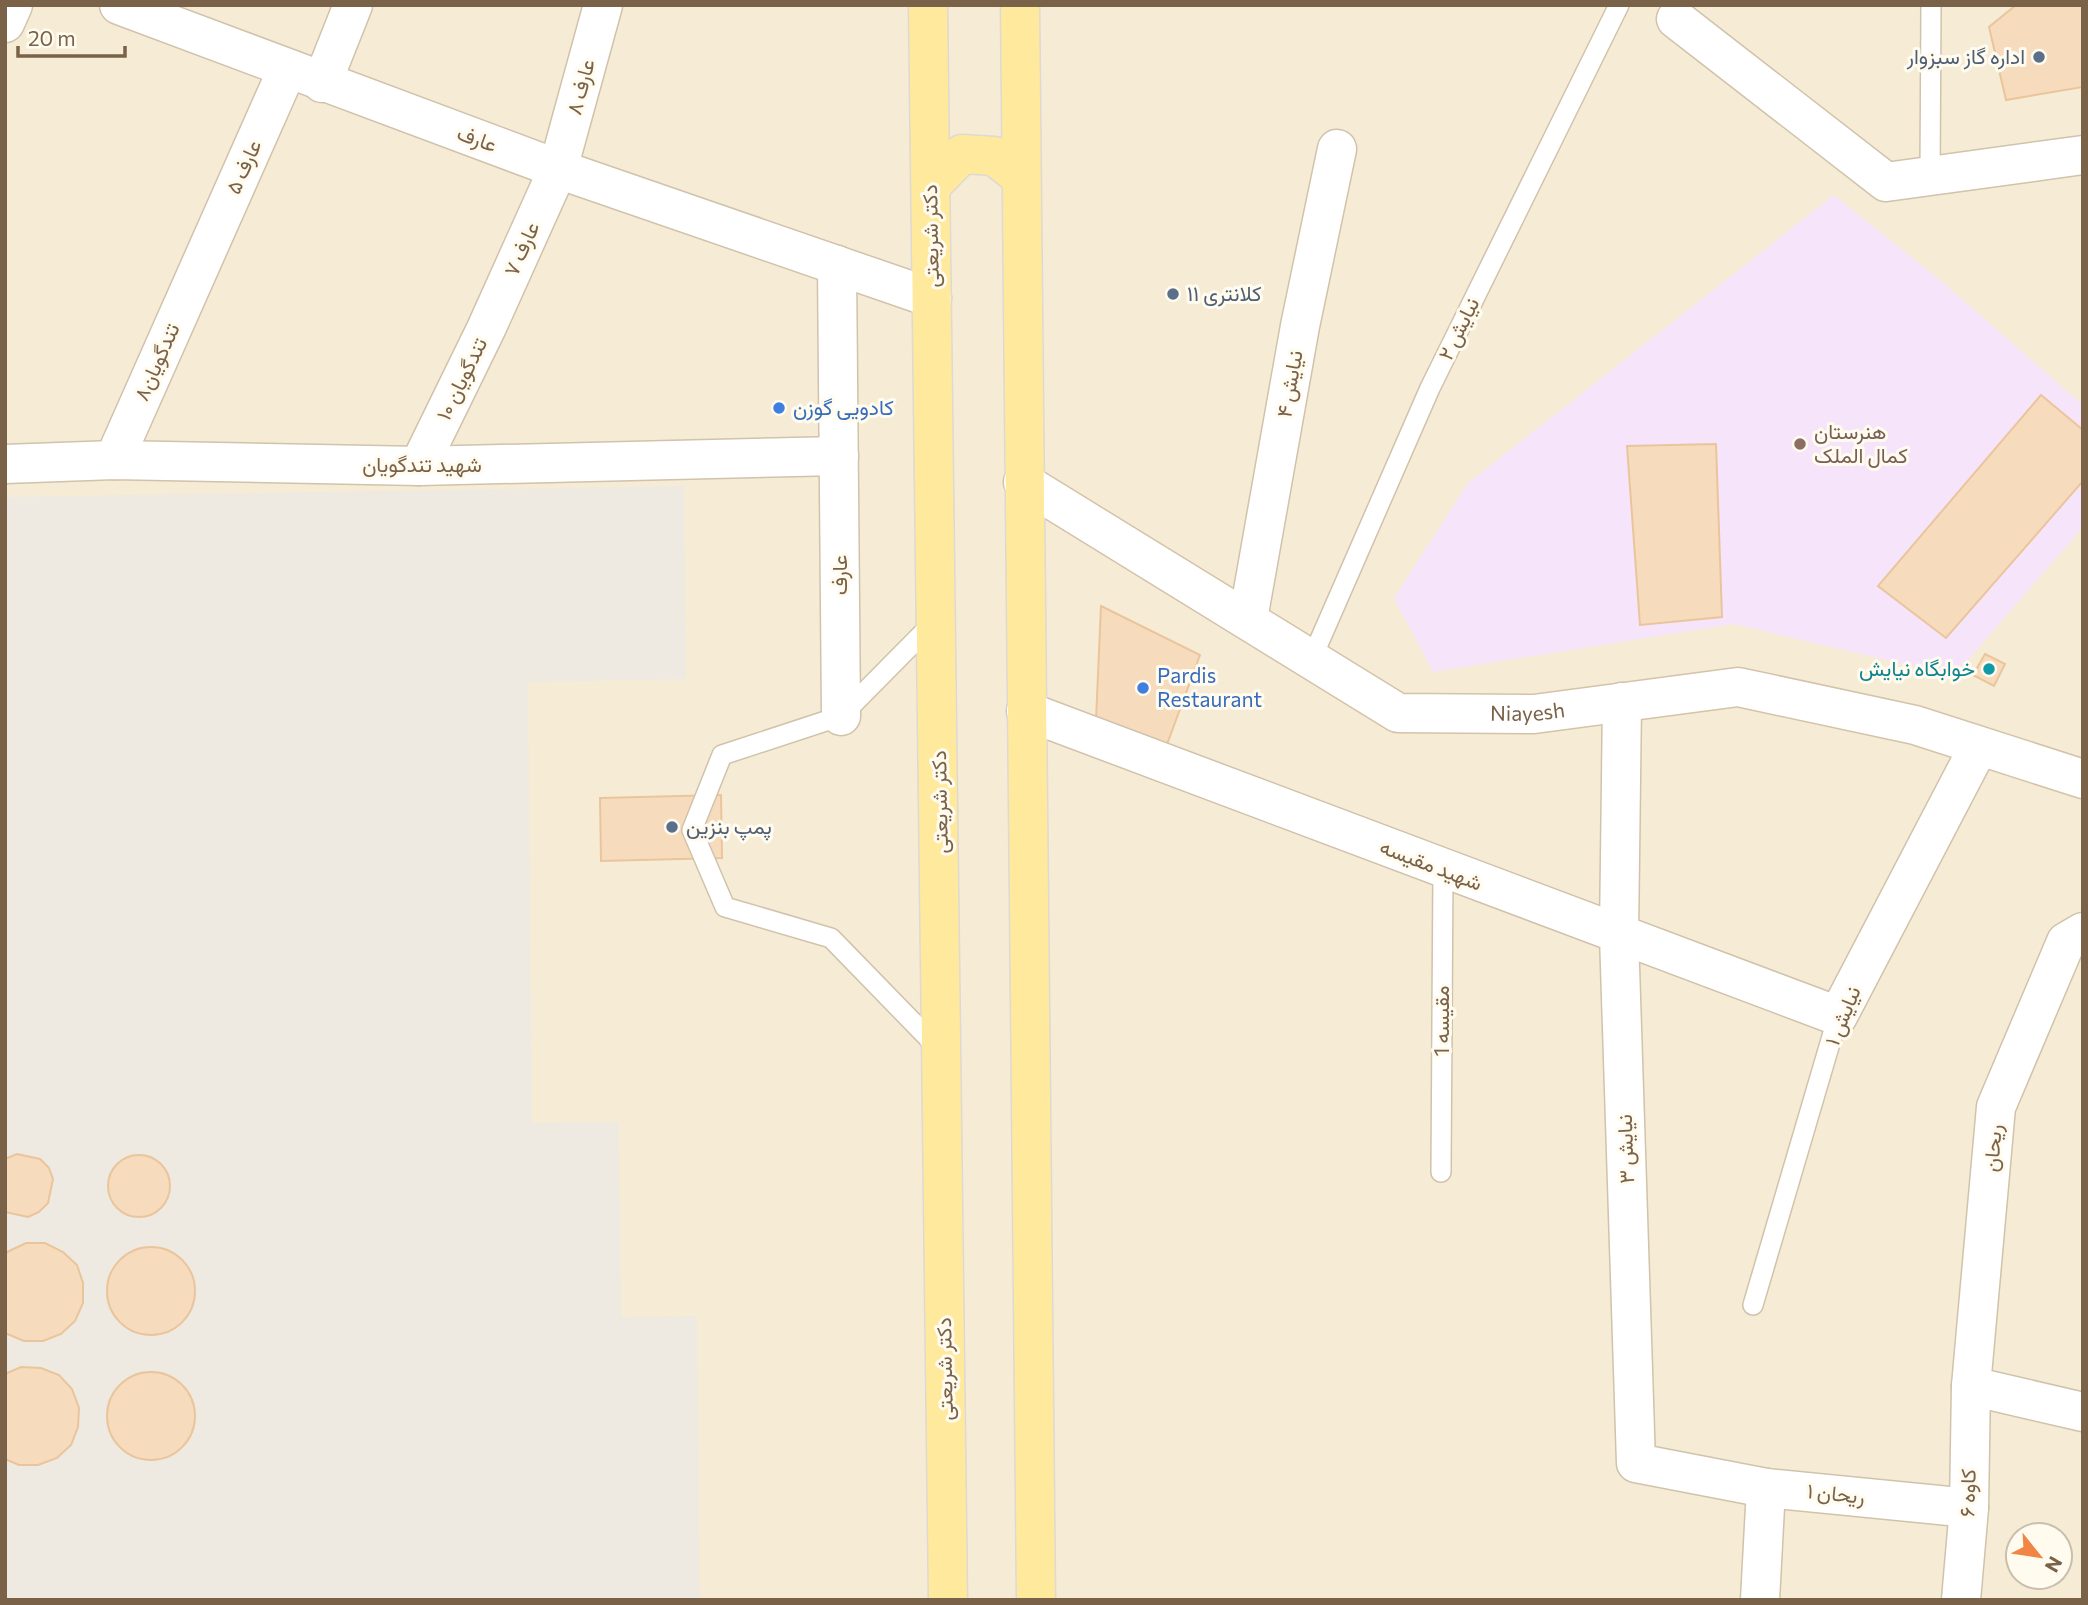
<svg xmlns="http://www.w3.org/2000/svg" width="2088" height="1605" viewBox="0 0 2088 1605" font-family="Commissioner,Vazirmatn,sans-serif">
  <style>
    .residential { fill: #f6ecd5; fill-rule: evenodd }
    .industrial { fill: #eee9e1 }
    .education { fill: #f6e4fb }
    .building { fill: #f6dcbd; stroke: #eac59c; stroke-width: 2 }
    .lines { fill: none; stroke-linecap: round; stroke-linejoin: round }
    .lane-casing { stroke: #d1c2ab; stroke-width: 22 }
    .street-casing { stroke: #d1c2ab; stroke-width: 41 }
    .secondary-casing { stroke: #d4c3a9; stroke-width: 41 }
    .primary-casing { stroke: #dfd9d3; stroke-width: 41 }
    .lane { stroke: #fff; stroke-width: 19 }
    .street { stroke: #fff; stroke-width: 38 }
    .secondary { stroke: #fff; stroke-width: 38 }
    .primary { stroke: #ffe99d; stroke-width: 38 }
    .service-dot { fill: #5c6f8a; stroke: #fffbef; stroke-width: 2.5 }
    .shop-dot { fill: #3f7fe0; stroke: #fffbef; stroke-width: 2.5 }
    .education-dot { fill: #8d6e63; stroke: #fffbef; stroke-width: 2.5 }
    .culture-dot { fill: #0f9aa8; stroke: #fffbef; stroke-width: 2.5 }
    .labels { text-anchor: middle; stroke-width: 6; stroke-linejoin: round; paint-order: stroke }
    .service-label { font-size: 21px; fill: #4e5e75; stroke: #fffbef; text-anchor: start }
    .street-label { font-size: 21px; fill: #7a6249; stroke: #fffbef }
    .shop-label { font-size: 21px; fill: #366cbe; stroke: #fffbef; text-anchor: start }
    .education-label { font-size: 21px; fill: #785e54; stroke: #fffbef; text-anchor: start }
    .culture-label { font-size: 21px; fill: #0d838f; stroke: #fffbef; text-anchor: end }
  </style>
  <rect width="100%" height="100%" fill="#fef9e7"/>
  <!-- residential -->
  <path class="residential" d="M5 5H2083V1600H5ZM2018 1535H2060V1577H2018Z"/>
  <!-- industrial -->
  <path class="industrial" d="M684 486 686 679 528 682 532 1123 619 1122 621 1317 697 1316 700 1600H5V497Z"/>
  <!-- education -->
  <path class="education" d="M1834 195 1940 280 2083 405V527L1954 676 1733 624 1433 672 1394 598 1468 483Z"/>
  <!-- building -->
  <g class="building">
    <path d="M2016 5H2083V87L2006 100 1989 27Z"/>
    <path d="M2041 395 2083 430V481L1946 638 1878 586Z"/>
    <path d="M1716 444 1722 617 1640 625 1627 446Z"/>
    <path d="M1101 606 1200 655 1166 747 1096 720Z"/>
    <path d="M1985 654 2005 664 1994 686 1973 675Z"/>
    <path d="M721 795 722 858 601 861 600 798Z"/>
    <path d="M17 1154 40 1159 49 1168 53 1179 48 1203 39 1212 28 1217 5 1212V1159Z"/>
    <circle cx="139" cy="1186" r="31"/>
    <path d="M26 1243H45L63 1252 77 1265 83 1283V1303L75 1321 61 1334 43 1341H24L5 1333V1253Z"/>
    <circle cx="151" cy="1291" r="44"/>
    <path d="M21 1367 41 1368 59 1375 72 1389 79 1408 78 1427 71 1445 57 1458 38 1465H19L5 1459V1374Z"/>
    <circle cx="151" cy="1416" r="44"/>
  </g>
  <g class="lines">
    <!-- lane casing -->
    <g class="lane-casing">
      <g id="lane">
        <path d="M1930 176 1931 5"/>
        <path d="M934 622 841 716 722 755 692 830 725 907 831 938 939 1049"/>
        <path d="M1312 658 1430 388 1619 5"/>
        <path d="M1441 1172 1443 870"/>
        <path d="M1753 1305 1838 1016"/>
      </g>
    </g>
    <!-- street casing -->
    <g class="street-casing">
      <g id="street">
        <path d="M119 5 558 169 932 298"/>
        <path d="M1676 19 1886 182 2083 155"/>
        <path d="M5 23 13 5"/>
        <path d="M322 83 353 5"/>
        <path d="M837 265 841 716"/>
        <path d="M114 460 287 70"/>
        <path d="M5 464 114 460 419 466 839 456"/>
        <path d="M419 466 486 329 558 169 603 5"/>
        <path d="M1248 619 1300 326 1337 149"/>
        <path d="M1622 702 1619 935 1636 1463 1766 1488"/>
        <path d="M1026 711 1838 1016 1979 746"/>
        <path d="M1971 1386 2083 1412"/>
        <path d="M1760 1600 1766 1488 1969 1508"/>
        <path d="M1961 1600 1969 1508 1971 1386 1996 1107 2066 942 2083 932"/>
      </g>
    </g>
    <!-- secondary casing -->
    <g class="secondary-casing">
      <g id="secondary">
        <path id="s1" d="M1023 482 1398 713 1534 714 1738 687 1915 725 2083 779"/>
      </g>
    </g>
    <!-- primary casing -->
    <g class="primary-casing">
      <g id="primary">
        <path d="M928 5 948 1600"/>
        <path d="M1020 5 1036 1600"/>
        <path d="M931 186 962 154 994 156 1021 177"/>
      </g>
    </g>
    <!-- lane -->
    <use href="#lane" class="lane"/>
    <!-- street -->
    <use href="#street" class="street"/>
    <!-- secondary -->
    <use href="#secondary" class="secondary"/>
    <!-- primary -->
    <use href="#primary" class="primary"/>
  </g>
  <!-- markers -->
  <g class="service-dot">
    <circle cx="2039" cy="57" r="7"/>
    <circle cx="1173" cy="294" r="7"/>
    <circle cx="672" cy="827" r="7"/>
  </g>
  <g class="shop-dot">
    <circle cx="779" cy="408" r="7"/>
    <circle cx="1143" cy="688" r="7"/>
  </g>
  <circle class="education-dot" cx="1800" cy="444" r="7"/>
  <circle class="culture-dot" cx="1989" cy="669" r="7"/>
  <g class="labels">
    <!-- service labels -->
    <g class="service-label">
      <text x="2025" y="64" text-anchor="end">اداره گاز سبزوار</text>
      <text x="1187" y="301">کلانتری ۱۱</text>
      <text x="686" y="834">پمپ بنزین</text>
    </g>
    <!-- street labels -->
    <g class="street-label">
      <text transform="translate(581 87) rotate(-75)" y="7">عارف ۸</text>
      <text transform="translate(477 139) rotate(20)" y="7">عارف</text>
      <text transform="translate(244 167) rotate(-66)" y="7">عارف ۵</text>
      <text transform="translate(931 236) rotate(-91)" y="7">دکتر شریعتی</text>
      <text transform="translate(522 249) rotate(-66)" y="7">عارف ۷</text>
      <text transform="translate(1459 329) rotate(-64)" y="7">نیایش ۲</text>
      <text transform="translate(157 362) rotate(-66)" y="7">تندگویان۸</text>
      <text transform="translate(462 379) rotate(-64)" y="7">تندگویان ۱۰</text>
      <text transform="translate(1290 384) rotate(-80)" y="7">نیایش ۴</text>
      <text x="422" y="472">شهید تندگویان</text>
      <text transform="translate(840 575) rotate(-90)" y="7">عارف</text>
      <text dy="7" stroke="none"><textPath href="#s1" startOffset="570">Niayesh</textPath></text>
      <text transform="translate(940 802) rotate(-91)" y="7">دکتر شریعتی</text>
      <text transform="translate(1431 865) rotate(21)" y="7">شهید مقیسه</text>
      <text transform="translate(1843 1016) rotate(-68)" y="7">نیایش ۱</text>
      <text transform="translate(1442 1021) rotate(-90)" y="7">مقیسه 1</text>
      <text transform="translate(1993 1148) rotate(-85)" y="7">ریحان</text>
      <text transform="translate(1626 1149) rotate(-92)" y="7">نیایش ۳</text>
      <text transform="translate(945 1369) rotate(-91)" y="7">دکتر شریعتی</text>
      <text transform="translate(1968 1493) rotate(-88)" y="7">کاوه ۶</text>
      <text transform="translate(1836 1494) rotate(6)" y="7">ریحان ۱</text>
    </g>
    <!-- shop labels -->
    <g class="shop-label">
      <text x="793" y="415">کادویی گوزن</text>
      <text x="1157" y="683">Pardis<tspan x="1157" dy="24">Restaurant</tspan></text>
    </g>
    <!-- education labels -->
    <g class="education-label">
      <text x="1814" y="439">هنرستان<tspan x="1814" dy="24">کمال الملک</tspan></text>
    </g>
    <!-- culture labels -->
    <g class="culture-label">
      <text x="1975" y="676">خوابگاه نیایش</text>
    </g>
  </g>
  <!-- border -->
  <rect width="2088" height="1605" fill="none" stroke="#7a6249" stroke-width="14"/>
  <!-- north arrow -->
  <g transform="translate(2039 1556) rotate(120)"><circle r="33" fill="#fffbef" stroke="#cabead" stroke-width="2"/>
  <path d="M0-5L12 26L0 18L-12 26Z" fill="#f08544"/>
  <text y="-10" font-size="19" font-weight="bold" text-anchor="middle" fill="#7a6249">N</text>
  </g>
  <!-- scale -->
  <path d="M18 46v10h107v-10" fill="none" stroke="#7a6249" stroke-width="3.5"/>
  <text x="28" y="46" font-size="21" fill="#7a6249" stroke="#fffbef" stroke-width="5" paint-order="stroke">20 m</text>
</svg>
